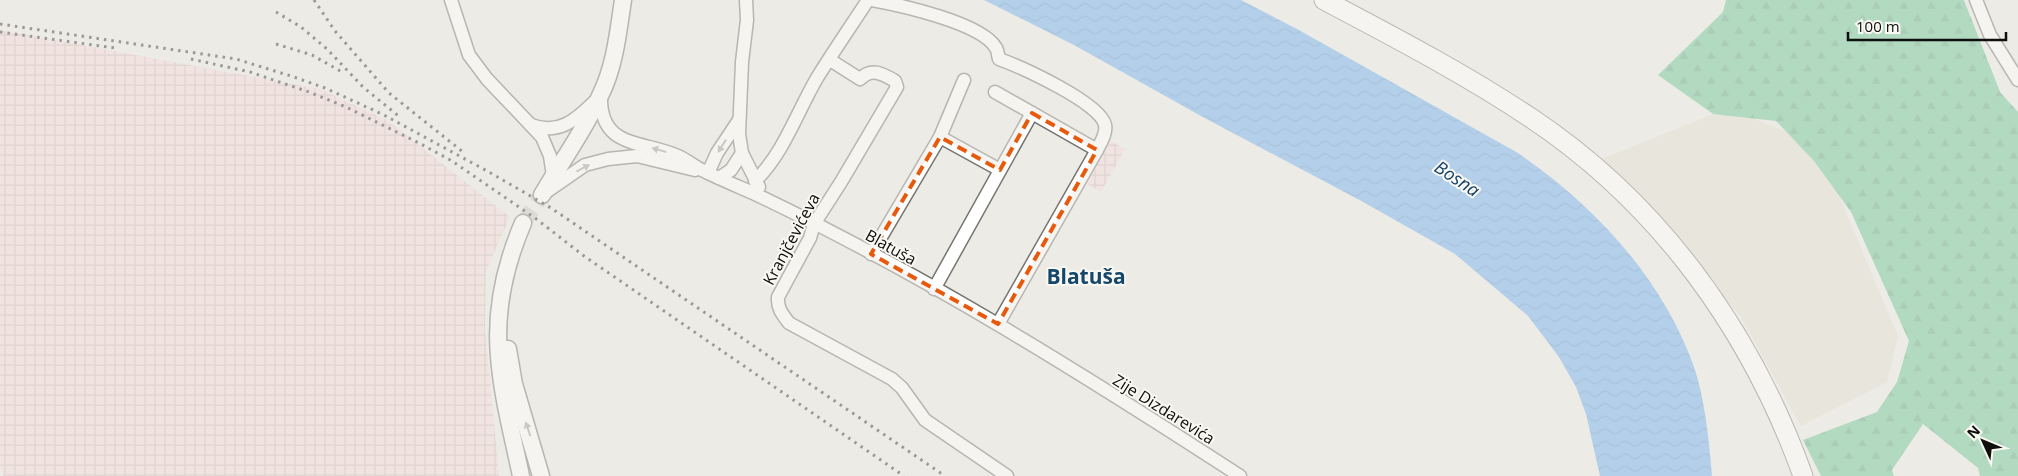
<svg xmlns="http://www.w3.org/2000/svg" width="2018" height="476" viewBox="0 0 2018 476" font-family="'Open Sans',sans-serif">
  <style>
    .built { fill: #e3ded2 }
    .industrial { fill: url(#industrial-grid) }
    .forest { fill: url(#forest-firs) }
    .water { fill: url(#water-waves) }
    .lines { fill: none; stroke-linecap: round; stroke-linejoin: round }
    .major-tunnel { stroke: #cccac5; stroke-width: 16; stroke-dasharray: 16 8; stroke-linecap: butt }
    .minor-casing { stroke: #777570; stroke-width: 15 }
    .major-casing { stroke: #777570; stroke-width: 19 }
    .highway-casing { stroke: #777570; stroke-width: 21 }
    .minor { stroke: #fff; stroke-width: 12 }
    .major { stroke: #fff; stroke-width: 16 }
    .highway { stroke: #fff; stroke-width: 19 }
    .rail { stroke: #373734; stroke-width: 3; stroke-dasharray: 2.5 5; stroke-linecap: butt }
    .oneway { fill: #9f9f9e }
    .marked { fill: none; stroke: #e8590c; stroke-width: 4; stroke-dasharray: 10 6; stroke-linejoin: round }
    .labels { text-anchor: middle; stroke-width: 4; stroke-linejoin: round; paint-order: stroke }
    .street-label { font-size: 16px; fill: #0f0f0d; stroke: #faf8f3 }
    .water-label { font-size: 18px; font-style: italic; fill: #13426d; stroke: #faf8f3 }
    .district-label { font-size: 21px; font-weight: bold; fill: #14476a; stroke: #faf8f3 }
  </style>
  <defs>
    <pattern id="industrial-grid" width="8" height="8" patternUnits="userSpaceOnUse" patternTransform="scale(1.25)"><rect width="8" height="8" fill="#f5dad7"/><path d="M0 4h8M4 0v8" fill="none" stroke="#d1bab7"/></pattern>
    <pattern id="forest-firs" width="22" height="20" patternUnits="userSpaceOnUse" patternTransform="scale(1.25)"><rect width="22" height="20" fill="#6ac693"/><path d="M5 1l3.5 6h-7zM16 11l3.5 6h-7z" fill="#5ba97e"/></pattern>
    <pattern id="water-waves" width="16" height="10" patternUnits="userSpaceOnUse" patternTransform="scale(1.25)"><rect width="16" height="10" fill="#6daef0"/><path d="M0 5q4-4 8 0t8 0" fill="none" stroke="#5d94cd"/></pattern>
  </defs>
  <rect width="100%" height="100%" fill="#edebe6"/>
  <!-- built -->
  <path class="built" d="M1728 108 1787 132 1833 181 1898 336 1887 382 1801 426 1740 316 1663 226 1602 159Z"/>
  <!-- industrial -->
  <g class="industrial">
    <path d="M0 30 320 89 387 120 510 217 486 271 485 329 499 476H3L0 464Z"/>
    <path d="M1111 141 1125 149 1101 192 1087 184Z"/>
  </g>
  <!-- forest -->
  <path class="forest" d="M1726 0H1964L2000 92 2018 112V476H1980L1978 468 1923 424 1892 470 1894 476H1821L1803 440 1877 412 1897 382 1909 341 1851 212 1814 161 1776 121 1713 114 1658 75 1723 12Z"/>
  <!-- water -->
  <path class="water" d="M984 0H1241L1297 29 1518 153C1594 205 1661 277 1693 364 1705 398 1709 440 1712 476H1600L1586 414 1576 387 1559 357 1528 316 1455 254 1365 203 1201 116 1074 45Z"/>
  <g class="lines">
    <!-- major-tunnel -->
    <path class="major-tunnel" d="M523 223 542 195"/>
    <!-- minor casing -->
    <g class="minor-casing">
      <g id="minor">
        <path d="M451 0 469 55 487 79 542 137 550 156 553 176"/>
        <path d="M746 0 747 20 742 62 739 134 742 153 759 187"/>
        <path d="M872 0C900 5 982 23 996 48 998 51 998 56 999 59 1021 67 1101 103 1105 125 1107 133 1100 144 1097 150L998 324"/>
        <path d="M1976 0 1990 35 2018 80"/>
        <path d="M830 60 860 79C872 67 883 74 895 81L897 87 841 182 814 224 810 238 778 297C777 308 782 314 789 323L892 379 902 388 925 420 1007 476"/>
        <path d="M995 92 1097 150"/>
        <path d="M601 95C599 149 642 140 678 156 687 160 695 167 704 171 720 179 737 186 753 193 922 273 1083 374 1240 476"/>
        <path d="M531 125C558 135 575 121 594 102"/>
        <path d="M940 137 1000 170"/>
        <path d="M708 173 717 153 739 120"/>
        <path d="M719 178 731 170 742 153"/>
        <path d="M755 181C784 153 797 112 817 78 833 52 851 26 868 0"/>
        <path d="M546 192 585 165 608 159 637 156 695 170"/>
        <path d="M871 254 940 137 964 80"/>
        <path d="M934 289 1032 113"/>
      </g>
    </g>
    <!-- major casing -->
    <g class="major-casing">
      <g id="major">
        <path d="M542 195C561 162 584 131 600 96 615 66 618 33 623 0"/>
        <path d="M508 349 514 384 541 476"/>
        <path d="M521 476C513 437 502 397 499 356 495 311 505 265 523 223"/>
      </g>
    </g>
    <!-- highway casing -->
    <g class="highway-casing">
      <path id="highway" d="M1324 0C1394 37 1465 74 1531 118 1660 204 1751 331 1803 476"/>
    </g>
    <!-- minor -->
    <use href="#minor" class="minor"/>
    <!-- major -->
    <use href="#major" class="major"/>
    <!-- highway -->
    <use href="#highway" class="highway"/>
    <!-- rail -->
    <g class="rail">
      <path d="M314 0 335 31 389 93 463 152"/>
      <path d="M276 12 301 27 327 49 363 87 401 118"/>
      <path d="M0 24 236 59 291 76 325 88 384 115 489 172 551 208 945 476"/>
      <path d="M0 32 115 48"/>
      <path d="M276 44 312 55 342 72"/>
      <path d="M191 59 250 72 309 92 346 107 419 143 452 161 535 218 584 256 904 476"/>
    </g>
  </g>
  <!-- one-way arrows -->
  <defs><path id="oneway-solid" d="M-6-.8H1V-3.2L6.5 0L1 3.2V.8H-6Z" transform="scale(1.25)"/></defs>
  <g class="oneway">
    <use href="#oneway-solid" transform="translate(722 146) rotate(122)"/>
    <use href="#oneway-solid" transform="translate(659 150) rotate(-164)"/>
    <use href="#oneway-solid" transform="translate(583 168) rotate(-28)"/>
    <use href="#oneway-solid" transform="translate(528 429) rotate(-108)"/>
  </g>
  <!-- marked area -->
  <path d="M0 0H2018V476H0ZM1032 113 1097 150 998 324 871 254 940 137 1000 170Z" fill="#edebe6" fill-opacity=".55" fill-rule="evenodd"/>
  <path class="marked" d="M1032 113 1097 150 998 324 871 254 940 137 1000 170Z"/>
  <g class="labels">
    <!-- street labels -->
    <g class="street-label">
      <text transform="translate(791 239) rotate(-62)" y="6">Kranjčevićeva</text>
      <text transform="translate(891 247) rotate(29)" y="6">Blatuša</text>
      <text transform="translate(1164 409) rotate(32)" y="6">Zije Dizdarevića</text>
    </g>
    <!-- water labels -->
    <g class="water-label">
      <text transform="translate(1457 179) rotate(33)" y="6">Bosna</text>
    </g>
    <!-- district labels -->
    <g class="district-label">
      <text x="1086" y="284">Blatuša</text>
    </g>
  </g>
  <!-- north arrow -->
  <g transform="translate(1983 441) rotate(314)" stroke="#faf8f3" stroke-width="4" paint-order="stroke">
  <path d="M0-4L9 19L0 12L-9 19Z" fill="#0f0f0d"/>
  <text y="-8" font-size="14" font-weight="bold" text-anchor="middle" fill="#0f0f0d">N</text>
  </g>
  <!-- scale -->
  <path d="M1848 32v8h158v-8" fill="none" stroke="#0f0f0d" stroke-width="2.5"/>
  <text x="1856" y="32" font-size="15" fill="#0f0f0d" stroke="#faf8f3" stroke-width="4" paint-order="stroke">100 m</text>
</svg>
